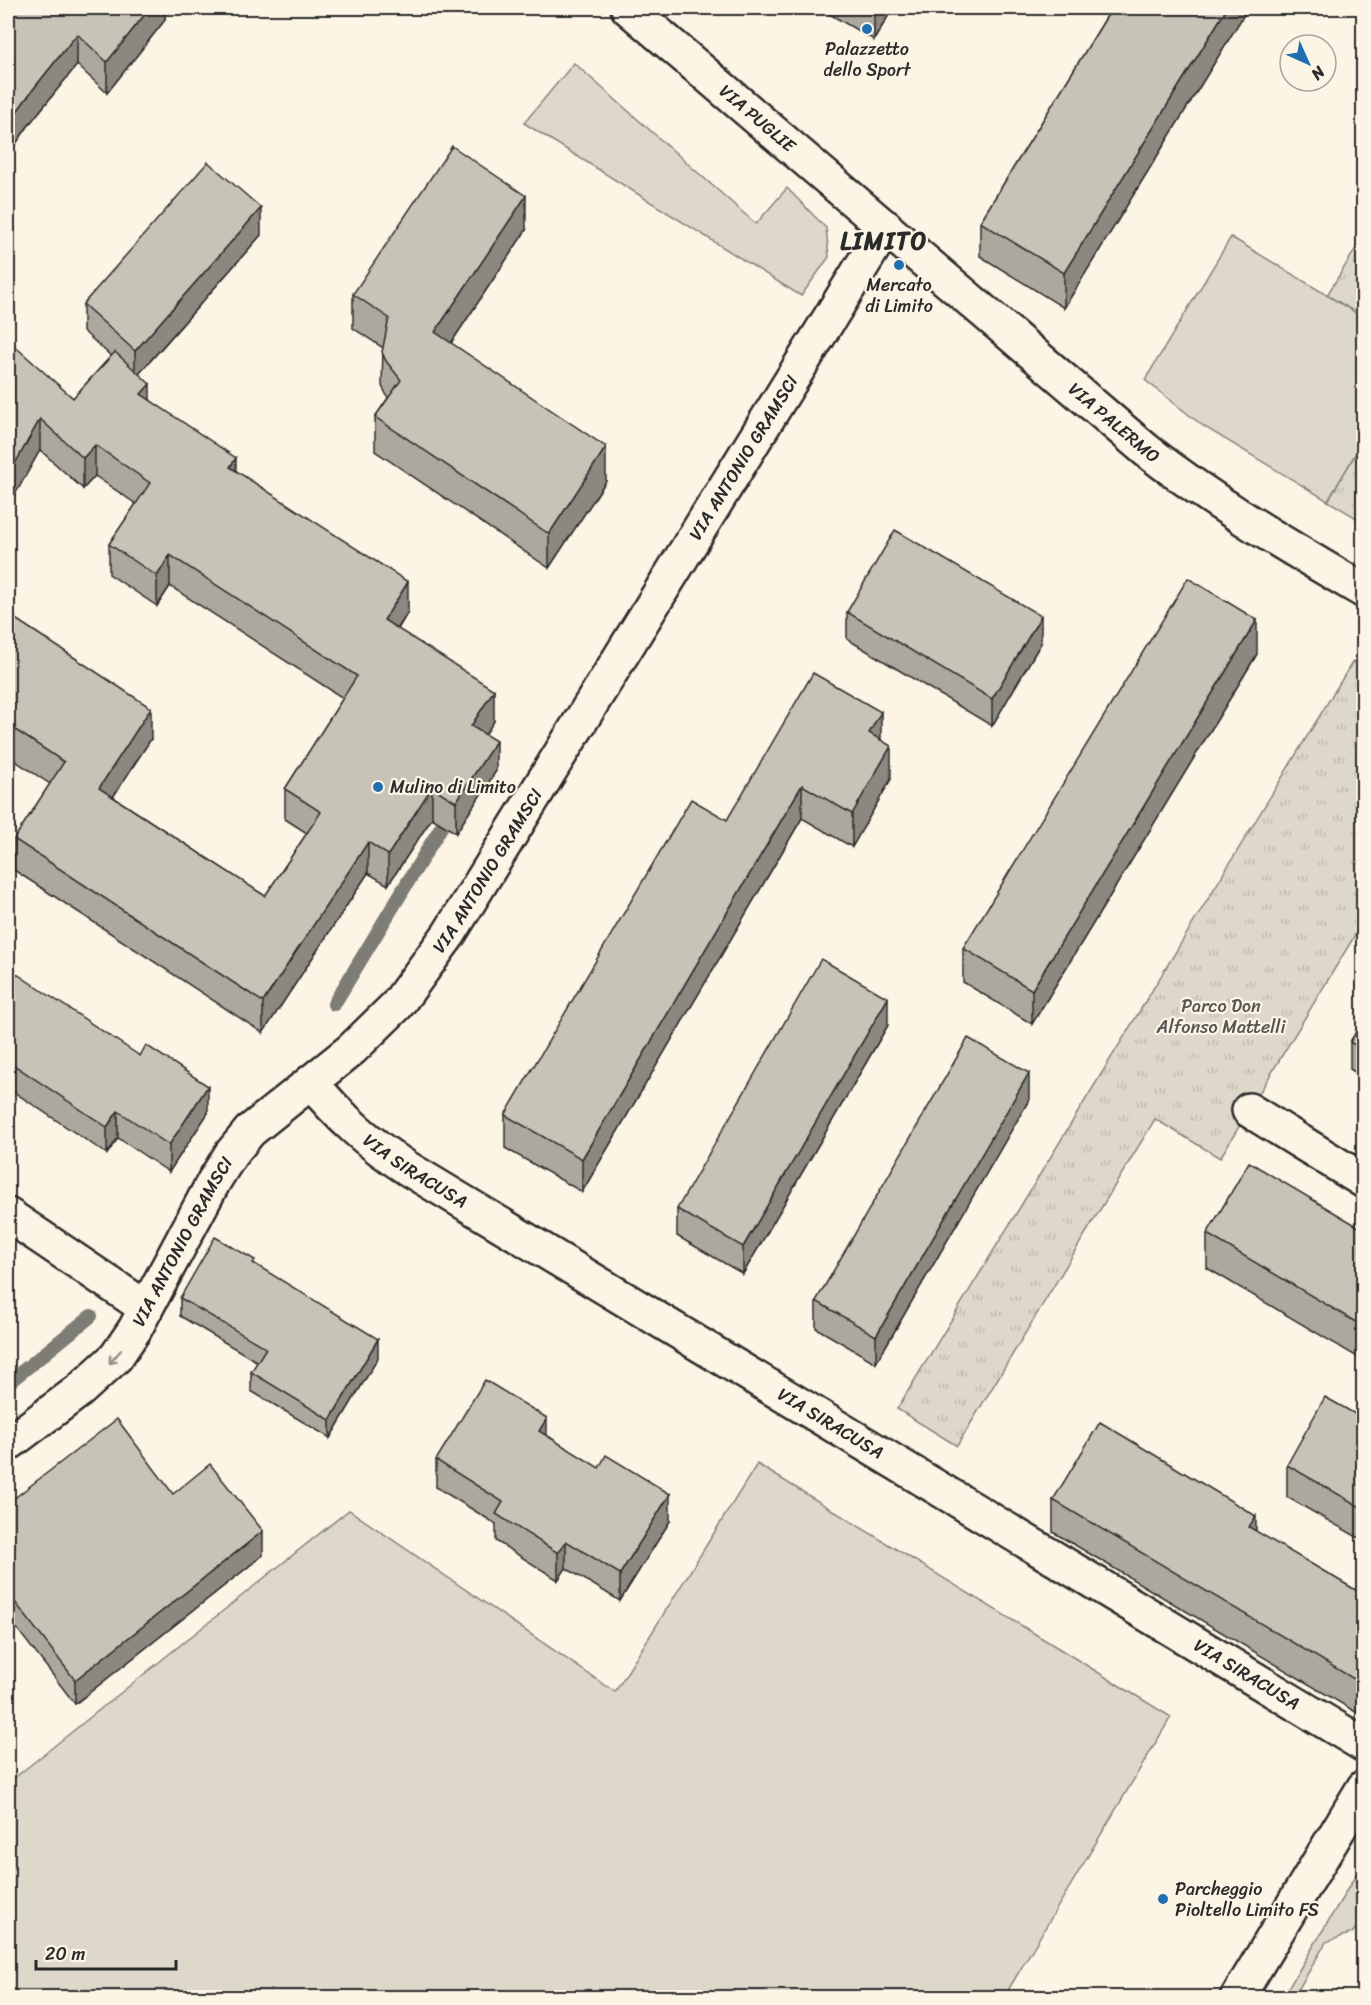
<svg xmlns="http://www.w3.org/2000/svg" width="1371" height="2005" viewBox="0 0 1371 2005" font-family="Sriracha,sans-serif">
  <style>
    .green { fill: #ded8ca; stroke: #84827a; stroke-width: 1.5 }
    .park { fill: url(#park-tufts); stroke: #84827a; stroke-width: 1.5 }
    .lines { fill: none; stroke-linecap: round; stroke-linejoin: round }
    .stream { stroke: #7d7b74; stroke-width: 14 }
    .street-casing { stroke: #2b2b2b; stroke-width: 38 }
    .secondary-casing { stroke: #2b2b2b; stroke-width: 38 }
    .street { stroke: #fcf5e5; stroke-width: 33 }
    .secondary { stroke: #fcf5e5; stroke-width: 33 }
    .wall { fill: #aca89d; stroke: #2b2b2b; stroke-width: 1.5 }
    .shaded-wall { fill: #8c8880; stroke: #2b2b2b; stroke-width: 1.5 }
    .building { fill: #c8c3b7; stroke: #2b2b2b; stroke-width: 1.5 }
    .oneway { stroke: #949088 }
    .poi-dot { fill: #1f6fb2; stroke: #fcf5e5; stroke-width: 2 }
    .labels { text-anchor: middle; stroke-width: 4.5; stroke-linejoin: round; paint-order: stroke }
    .poi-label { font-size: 18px; fill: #2b2b2b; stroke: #fcf5e5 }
    .street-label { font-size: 18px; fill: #2b2b2b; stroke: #fcf5e5 }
    .park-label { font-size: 18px; fill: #585653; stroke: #fcf5e5 }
    .district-label { font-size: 24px; font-weight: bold; letter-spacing: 1.5px; fill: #2b2b2b; stroke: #fcf5e5 }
  </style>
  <defs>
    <pattern id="park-tufts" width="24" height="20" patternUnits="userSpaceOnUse" patternTransform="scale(1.5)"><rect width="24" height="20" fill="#ded8ca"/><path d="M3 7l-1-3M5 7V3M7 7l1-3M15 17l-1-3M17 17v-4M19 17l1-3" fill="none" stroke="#bfbaae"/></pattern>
  </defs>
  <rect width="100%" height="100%" fill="#fcf5e5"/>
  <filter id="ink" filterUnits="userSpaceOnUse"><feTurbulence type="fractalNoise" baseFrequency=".0167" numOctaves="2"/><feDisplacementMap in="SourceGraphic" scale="12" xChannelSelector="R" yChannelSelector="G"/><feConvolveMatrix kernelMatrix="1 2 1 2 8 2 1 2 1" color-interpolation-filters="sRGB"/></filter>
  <g filter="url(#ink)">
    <!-- green -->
    <g class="green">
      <path d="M574 63 756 224 787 188 826 228 829 257 801 296 524 123Z"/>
      <path d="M1231 237 1363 317V441L1328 501 1203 426 1145 380Z"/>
      <path d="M757 1464 1171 1717 1004 1997H8V1783L349 1510 615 1692Z"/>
      <path d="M1363 1863V1920L1352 1933 1326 1942 1294 1997H1283Z"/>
    </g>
    <!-- park -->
    <g class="park">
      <path d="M1363 237V317L1327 295Z"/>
      <path d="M1363 441V522L1328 501Z"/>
      <path d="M1353 661 1363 668V922L1220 1158 1155 1119 957 1446 897 1409Z"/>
    </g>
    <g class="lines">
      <!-- stream -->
      <g class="stream">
        <path d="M334 1004 443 824"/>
        <path d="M8 1383 91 1316"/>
      </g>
      <!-- street casing -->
      <g class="street-casing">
        <g id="street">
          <path id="s1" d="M628 8 1146 450C1215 504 1289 547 1364 591"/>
          <path id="s2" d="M311 1082C340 1118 369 1143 407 1168L1364 1745"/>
          <path d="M1249 1110 1364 1181"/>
          <path d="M8 1215 146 1308"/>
          <path id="s3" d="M8 1444 80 1390 116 1357 135 1329 214 1181 231 1154 250 1131 352 1049 397 1005 449 934 886 227"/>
        </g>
      </g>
      <!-- secondary casing -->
      <g class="secondary-casing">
        <path id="secondary" d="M1237 1998 1364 1787"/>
      </g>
      <!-- street -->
      <use href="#street" class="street"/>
      <!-- secondary -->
      <use href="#secondary" class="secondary"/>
    </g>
    <!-- wall -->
    <g class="wall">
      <path d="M8 8H165V20L107 93 77 65 31 122 8 155Z"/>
      <path d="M819 8H893L874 40Z"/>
      <path d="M1112 8H1248L1064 308 980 256V222Z"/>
      <path d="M526 230 451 343 606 481 549 568 375 451V417L388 398 382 386 383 348 353 328V294Z"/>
      <path d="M261 235 139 374 150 400 408 612 398 629 494 721 485 734 496 771 456 833 432 818 388 885 368 873 263 1033 14 870V839L50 784 8 756V614L151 739 113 797 265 896 307 833 285 819V789L343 698 170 586 157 606 109 574V544L136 504 95 476 83 489 40 450 8 507V345L73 398 111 356 83 331V304Z"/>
      <path d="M847 612 1041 643 992 726 847 639Z"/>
      <path d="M1257 654 1032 1024 963 982V948Z"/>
      <path d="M881 741 891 779 852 847 802 818 582 1192 505 1148V1115L727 820Z"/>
      <path d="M8 968 208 1113 169 1172 118 1138 107 1154 8 1088Z"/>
      <path d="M1364 1019V1078L1350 1069V1042Z"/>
      <path d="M888 1025 743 1274 677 1236V1209Z"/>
      <path d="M1029 1100 876 1363 816 1328V1301Z"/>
      <path d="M1364 1230V1361L1207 1268V1234Z"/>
      <path d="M255 1264 378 1358 330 1438 251 1391V1372L258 1362 180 1316V1298Z"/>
      <path d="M1364 1419V1541L1287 1497V1465Z"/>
      <path d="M547 1435 670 1521 620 1601 566 1568 558 1580 496 1541V1524L436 1487V1460Z"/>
      <path d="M173 1494 263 1555 75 1704 8 1617V1503Z"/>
      <path d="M1053 1500 1256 1532 1364 1595V1717L1053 1532Z"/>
    </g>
    <!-- shaded-wall -->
    <g class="shaded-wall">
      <path d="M150 8H165V20L107 93V62Z"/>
      <path d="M874 8H893L874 40Z"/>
      <path d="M1227 8H1248L1064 308V273Z"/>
      <path d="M77 34V65L31 122 8 155V124L31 92Z"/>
      <path d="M526 196V230L435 367V332Z"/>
      <path d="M261 208V235L135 378V351Z"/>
      <path d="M150 384V414L141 394Z"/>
      <path d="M40 419V450L8 507V476Z"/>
      <path d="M95 445V476L83 489V458Z"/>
      <path d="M606 447V481L549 568V534Z"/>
      <path d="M236 458V488L230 467Z"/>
      <path d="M170 555V586L157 606V576Z"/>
      <path d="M408 582V612L384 650V620Z"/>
      <path d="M1041 616V643L992 726V699Z"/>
      <path d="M1257 620V654L1032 1024V990Z"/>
      <path d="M494 690V721L471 757V726Z"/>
      <path d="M151 708V739L99 818V788Z"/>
      <path d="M881 712V745L869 733Z"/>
      <path d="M496 741V771L456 833V802Z"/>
      <path d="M891 746V779L852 847V814Z"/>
      <path d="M802 785V818L582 1192V1159Z"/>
      <path d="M432 787V818L388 885V855Z"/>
      <path d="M368 842V873L263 1033V1002Z"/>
      <path d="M888 998V1025L743 1274V1247Z"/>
      <path d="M1029 1073V1100L876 1363V1336Z"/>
      <path d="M208 1086V1113L169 1172V1145Z"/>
      <path d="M118 1111V1138L107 1154V1127Z"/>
      <path d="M378 1339V1358L330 1438V1420Z"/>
      <path d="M547 1418V1445L539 1431Z"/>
      <path d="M670 1494V1521L620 1601V1574Z"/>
      <path d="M1256 1516V1548L1249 1527Z"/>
      <path d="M263 1531V1555L75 1704V1680Z"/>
      <path d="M566 1541V1568L558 1580V1553Z"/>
    </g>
    <!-- building -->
    <g class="building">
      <path d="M8 8H150L107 62 77 34 31 92 8 124Z"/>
      <path d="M1112 8H1227L1064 273 980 222Z"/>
      <path d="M452 146 526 196 435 332 606 447 549 534 375 417 401 380 386 361 382 352 389 318 353 294Z"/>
      <path d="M208 162 261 208 135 351 83 304Z"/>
      <path d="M10 342 73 398 115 352 150 384 141 394 236 458 230 467 408 582 384 620 494 690 471 726 496 741 456 802 432 787 388 855 368 842 263 1002 14 839 64 762 8 725V614L151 708 99 788 265 896 321 812 285 789 357 676 170 555 157 576 109 544 150 483 95 445 83 458 40 419 8 476V345Z"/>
      <path d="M895 530 1041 616 992 699 847 612Z"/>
      <path d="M1188 578 1257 620 1032 990 963 948Z"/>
      <path d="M813 673 881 712 869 733 891 746 852 814 802 785 582 1159 505 1115 691 799 727 820Z"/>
      <path d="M821 959 888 998 743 1247 677 1209Z"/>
      <path d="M8 968 140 1056 146 1045 208 1086 169 1145 118 1111 107 1127 8 1061Z"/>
      <path d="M1364 1019V1051L1350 1042Z"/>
      <path d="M968 1038 1029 1073 876 1336 816 1301Z"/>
      <path d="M1249 1162 1364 1230V1327L1207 1234Z"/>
      <path d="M215 1237 255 1260 253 1263 378 1339 330 1420 251 1372 266 1348 180 1298Z"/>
      <path d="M485 1380 547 1418 539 1431 599 1468 606 1455 670 1494 620 1574 566 1541 558 1553 496 1514 503 1502 436 1460Z"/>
      <path d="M1325 1397 1364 1419V1509L1287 1465Z"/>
      <path d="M117 1419 173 1494 210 1464 263 1531 75 1680 8 1593V1503Z"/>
      <path d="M1100 1422 1256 1516 1249 1527 1364 1595V1685L1053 1500Z"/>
    </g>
    <!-- one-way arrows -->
    <defs><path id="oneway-shaft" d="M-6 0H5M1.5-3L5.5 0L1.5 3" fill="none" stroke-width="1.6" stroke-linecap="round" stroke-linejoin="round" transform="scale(1.5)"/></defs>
    <use class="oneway" href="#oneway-shaft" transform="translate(115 1357) rotate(131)"/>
  </g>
  <!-- markers -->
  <g class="poi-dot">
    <circle cx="867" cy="29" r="6"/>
    <circle cx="899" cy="265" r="6"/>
    <circle cx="378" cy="787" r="6"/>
    <circle cx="1163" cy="1899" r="6"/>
  </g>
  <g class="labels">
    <!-- poi labels -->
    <g class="poi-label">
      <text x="867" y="55">Palazzetto<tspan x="867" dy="21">dello Sport</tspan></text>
      <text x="899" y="291">Mercato<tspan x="899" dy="21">di Limito</tspan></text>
      <text x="390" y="793" text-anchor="start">Mulino di Limito</text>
      <text x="1175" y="1895" text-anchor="start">Parcheggio<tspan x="1175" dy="21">Pioltello Limito FS</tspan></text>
    </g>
    <!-- street labels -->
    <g class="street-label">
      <text dy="6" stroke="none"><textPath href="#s1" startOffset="170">VIA PUGLIE</textPath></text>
      <text dy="6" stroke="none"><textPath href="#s1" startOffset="639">VIA PALERMO</textPath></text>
      <text dy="6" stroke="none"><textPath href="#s3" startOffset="1244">VIA ANTONIO GRAMSCI</textPath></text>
      <text dy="6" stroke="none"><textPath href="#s3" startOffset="758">VIA ANTONIO GRAMSCI</textPath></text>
      <text dy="6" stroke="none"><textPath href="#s2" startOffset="138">VIA SIRACUSA</textPath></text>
      <text dy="6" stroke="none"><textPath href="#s3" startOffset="272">VIA ANTONIO GRAMSCI</textPath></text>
      <text dy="6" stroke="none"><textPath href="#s2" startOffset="624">VIA SIRACUSA</textPath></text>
      <text dy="6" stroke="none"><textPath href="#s2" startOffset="1110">VIA SIRACUSA</textPath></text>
    </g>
    <!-- park labels -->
    <g class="park-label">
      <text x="1221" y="1012">Parco Don<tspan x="1221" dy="21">Alfonso Mattelli</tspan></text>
    </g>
    <!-- district labels -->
    <g class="district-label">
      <text x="884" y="249">LIMITO</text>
    </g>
  </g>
  <!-- margin -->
  <rect width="1371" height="2005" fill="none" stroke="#fcf5e5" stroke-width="30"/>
  <rect x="15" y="15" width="1341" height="1975" fill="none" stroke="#2b2b2b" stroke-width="2" filter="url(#ink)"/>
  <!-- north arrow -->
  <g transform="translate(1308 63) rotate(135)"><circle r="28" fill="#fcf5e5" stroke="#a8a49b" stroke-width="1.5"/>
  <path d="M0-4.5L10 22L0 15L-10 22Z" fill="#1f6fb2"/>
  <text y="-9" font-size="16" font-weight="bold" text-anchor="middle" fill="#2b2b2b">N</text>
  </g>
  <!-- scale -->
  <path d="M36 1960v9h140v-9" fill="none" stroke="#2b2b2b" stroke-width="3"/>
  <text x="45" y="1960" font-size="18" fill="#2b2b2b" stroke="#fcf5e5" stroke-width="4.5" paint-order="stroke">20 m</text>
</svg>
